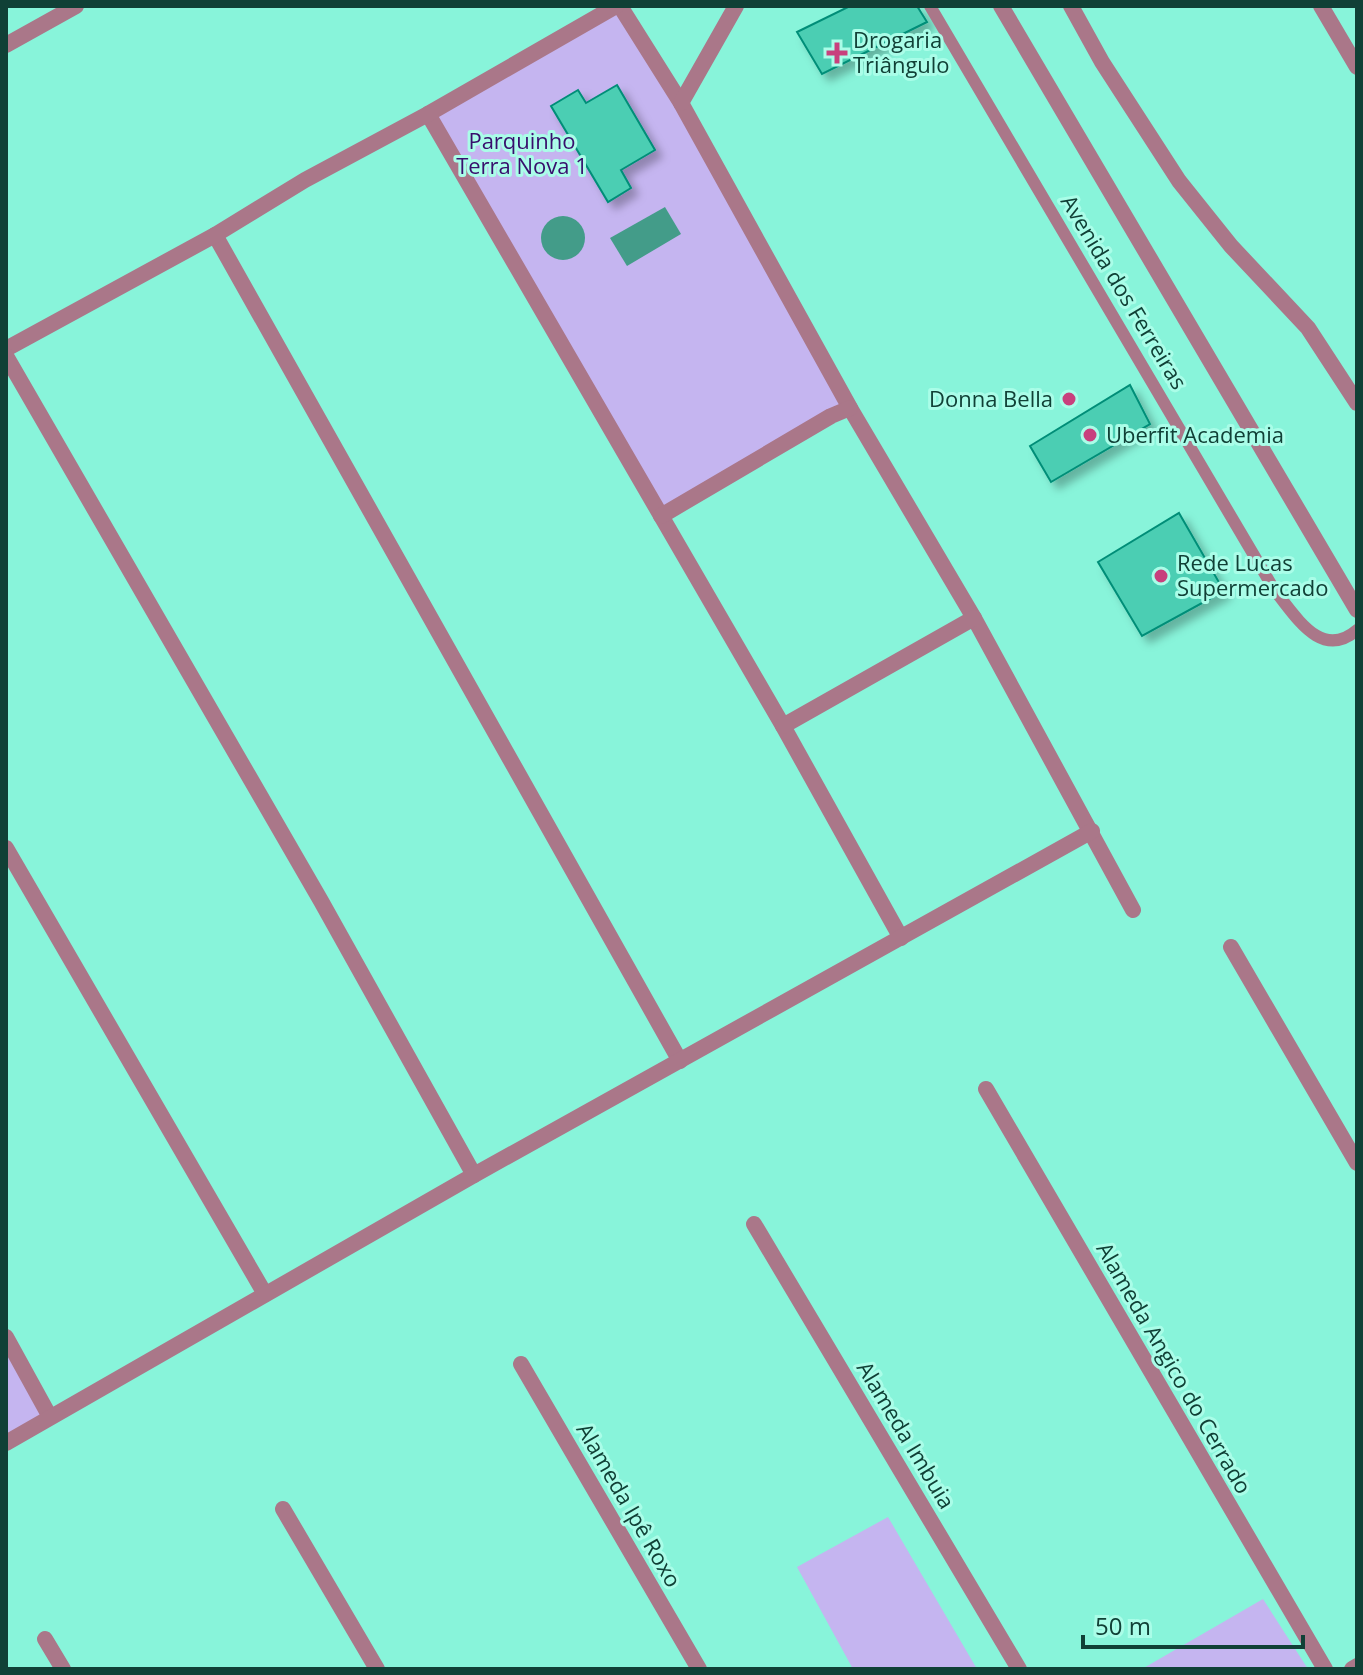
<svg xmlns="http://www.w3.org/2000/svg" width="1363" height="1675" viewBox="0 0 1363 1675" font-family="'Open Sans',sans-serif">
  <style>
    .green { fill: #c5b5f0 }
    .water { fill: #439c89 }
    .building { fill: #4bceb3; stroke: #028e78; stroke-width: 2; filter: url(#shadow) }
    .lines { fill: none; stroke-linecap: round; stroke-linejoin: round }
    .service { stroke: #aa7789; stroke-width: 12 }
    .minor { stroke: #aa7789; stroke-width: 16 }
    .tertiary { stroke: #aa7789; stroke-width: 16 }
    .poi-dot { fill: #c8407d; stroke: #aafde8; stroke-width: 3 }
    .labels { text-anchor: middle; stroke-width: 6; stroke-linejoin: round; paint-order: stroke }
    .poi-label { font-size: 22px; fill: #104036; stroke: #aafde8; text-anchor: start }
    .park-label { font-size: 22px; fill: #380e6c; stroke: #aafde8 }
    .street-label { font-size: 22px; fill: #104036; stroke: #aafde8 }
  </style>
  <defs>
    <filter id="shadow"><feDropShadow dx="7" dy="7" stdDeviation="4" flood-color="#0004"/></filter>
  </defs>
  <rect width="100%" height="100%" fill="#88f4da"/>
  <!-- green -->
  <g class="green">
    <path d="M616 6 850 408 661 516 428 114Z"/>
    <path d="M6 1337 50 1417 6 1443Z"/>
    <path d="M888 1517 977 1669H853L797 1567Z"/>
    <path d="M1263 1599 1308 1669H1142Z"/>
  </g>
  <!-- water -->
  <g class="water">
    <path d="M665 207 681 234 627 266 610 238Z"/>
    <circle cx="563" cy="238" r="22"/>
  </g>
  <!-- building -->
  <g class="building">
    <path d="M850 6H917L927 22 822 74 797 32Z"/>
    <path d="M617 85 655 150 621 170 631 188 608 202 551 106 578 90 586 103Z"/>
    <path d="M1130 385 1150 424 1051 482 1030 446Z"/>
    <path d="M1179 513 1224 591 1142 636 1098 562Z"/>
  </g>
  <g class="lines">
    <!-- service -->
    <path class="service" d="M930 6 1275 591C1296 616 1321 661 1357 630"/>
    <!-- minor -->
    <g class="minor">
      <path d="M620 6 681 103 850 408 974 618 1133 910"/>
      <path d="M1321 6 1357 67"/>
      <path d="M6 45 76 6"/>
      <path d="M681 103 736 6"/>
      <path d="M428 114 783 726 901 938"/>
      <path d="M215 235 680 1061"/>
      <path d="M6 349 215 235 305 180 428 114 616 6"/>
      <path d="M6 356 321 901 474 1175"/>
      <path d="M661 516 831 416 850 408"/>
      <path d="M783 726 974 618"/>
      <path d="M6 848 265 1294"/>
      <path d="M1231 947 1357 1163"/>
      <path d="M986 1089 1325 1669"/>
      <path d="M754 1224 1019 1669"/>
      <path d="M6 1337 50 1417"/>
      <path d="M521 1364 699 1669"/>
      <path d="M6 1443 474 1175 1092 831"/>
      <path d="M283 1509 377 1669"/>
      <path d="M45 1639 63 1669"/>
    </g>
    <!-- tertiary -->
    <g class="tertiary">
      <path d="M1001 6 1357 610"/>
      <path d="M1071 6 1102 62 1179 181 1231 246 1308 328 1357 403"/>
      <path d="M1352 1669 1357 1666"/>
    </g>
  </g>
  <!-- markers -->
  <g class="poi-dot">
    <path d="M833 41h8v8h8v8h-8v8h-8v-8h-8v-8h8z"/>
    <circle cx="1069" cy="399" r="8"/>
    <circle cx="1090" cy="435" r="8"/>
    <circle cx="1161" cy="576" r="8"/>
  </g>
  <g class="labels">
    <!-- poi labels -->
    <g class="poi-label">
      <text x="853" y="48">Drogaria<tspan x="853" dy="25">Triângulo</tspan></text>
      <text x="1053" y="407" text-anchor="end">Donna Bella</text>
      <text x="1106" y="443">Uberfit Academia</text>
      <text x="1177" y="571">Rede Lucas<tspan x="1177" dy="25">Supermercado</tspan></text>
    </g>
    <!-- park labels -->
    <g class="park-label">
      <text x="522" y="149">Parquinho<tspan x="522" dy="25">Terra Nova 1</tspan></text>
    </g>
    <!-- street labels -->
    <g class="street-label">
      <text transform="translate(1124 292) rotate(59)" y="8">Avenida dos Ferreiras</text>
      <text transform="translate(1174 1368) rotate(60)" y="8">Alameda Angico do Cerrado</text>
      <text transform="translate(906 1435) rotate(59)" y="8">Alameda Imbuia</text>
      <text transform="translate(629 1505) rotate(60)" y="8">Alameda Ipê Roxo</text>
    </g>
  </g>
  <!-- border -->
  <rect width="1363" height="1675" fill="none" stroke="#104036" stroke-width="16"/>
  <!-- scale -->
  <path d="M1083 1635v12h220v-12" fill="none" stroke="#104036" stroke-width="4"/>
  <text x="1095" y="1635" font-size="24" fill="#104036" stroke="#aafde8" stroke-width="6" paint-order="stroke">50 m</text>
</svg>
